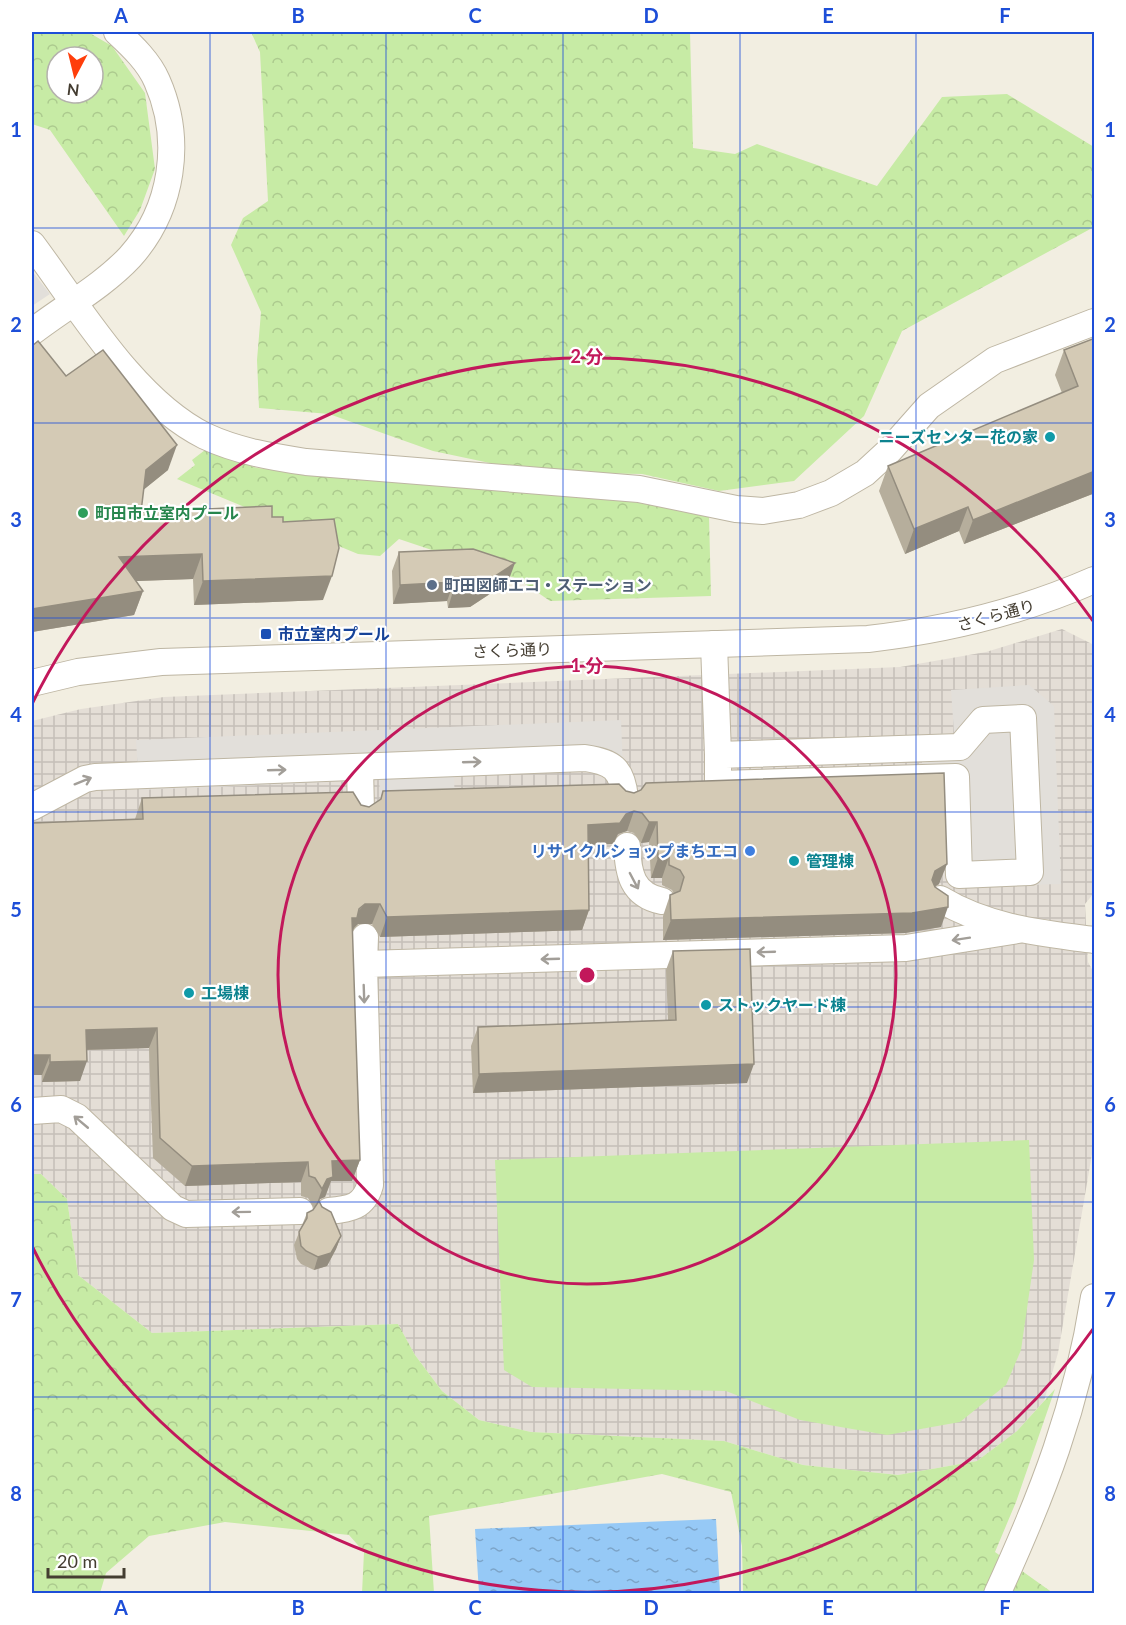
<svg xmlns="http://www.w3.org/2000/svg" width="1126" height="1625" viewBox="0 0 1126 1625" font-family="Lato,'Noto Sans JP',sans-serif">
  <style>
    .industrial { fill: url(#industrial-grid) }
    .green { fill: #c7eba5 }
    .forest { fill: url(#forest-crowns); fill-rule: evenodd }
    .parking { fill: #e2dfda }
    .water { fill: url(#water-ripples) }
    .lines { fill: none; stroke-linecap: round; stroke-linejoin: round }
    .minor-casing { stroke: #beb6a3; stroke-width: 28 }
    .minor { stroke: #fff; stroke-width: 26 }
    .wall { fill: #b6ae9c }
    .shaded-wall { fill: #948d7f }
    .building { fill: #d4cab5; stroke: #948d7f; stroke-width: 1.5 }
    .oneway { stroke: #a29e98 }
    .grid { fill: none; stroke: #1d4ed8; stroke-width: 1.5; stroke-opacity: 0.55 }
    .ring { fill: none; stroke: #c2185b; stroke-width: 3 }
    .culture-dot { fill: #0f9aa8; stroke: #fff; stroke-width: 2 }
    .leisure-dot { fill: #2e9e5b; stroke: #fff; stroke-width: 2 }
    .service-dot { fill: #5c6f8a; stroke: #fff; stroke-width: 2 }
    .transit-dot { fill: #1a4fb4; stroke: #fff; stroke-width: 2 }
    .shop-dot { fill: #3f7fe0; stroke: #fff; stroke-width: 2 }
    .labels { text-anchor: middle; stroke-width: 4.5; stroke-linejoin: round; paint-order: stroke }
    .culture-label { font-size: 16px; font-weight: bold; fill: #0d838f; stroke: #fff; text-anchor: start }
    .leisure-label { font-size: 16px; font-weight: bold; fill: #27864d; stroke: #fff; text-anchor: start }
    .service-label { font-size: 16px; font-weight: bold; fill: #4e5e75; stroke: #fff; text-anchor: start }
    .street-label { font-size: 16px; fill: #443d31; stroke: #fff }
    .transit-label { font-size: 16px; font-weight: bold; fill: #164399; stroke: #fff; text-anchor: start }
    .shop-label { font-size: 16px; font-weight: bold; fill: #366cbe; stroke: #fff; text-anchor: end }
    .centre { fill: #c2185b; stroke: #fff; stroke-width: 3 }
    .ring-label { font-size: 18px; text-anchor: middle; font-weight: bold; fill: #c2185b; stroke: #fff; stroke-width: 4.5; stroke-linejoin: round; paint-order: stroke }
    .neatline { fill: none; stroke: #1d4ed8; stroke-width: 2 }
    .grid-label { font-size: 20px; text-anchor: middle; font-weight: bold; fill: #1d4ed8 }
  </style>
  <defs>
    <pattern id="industrial-grid" width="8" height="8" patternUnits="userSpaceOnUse" patternTransform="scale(1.5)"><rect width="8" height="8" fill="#e4ded6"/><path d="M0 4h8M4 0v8" fill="none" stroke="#c5bfb8"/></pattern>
    <pattern id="forest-crowns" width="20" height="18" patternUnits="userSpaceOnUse" patternTransform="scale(1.5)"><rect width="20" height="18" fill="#c7eba5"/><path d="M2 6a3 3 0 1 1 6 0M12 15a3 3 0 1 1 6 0" fill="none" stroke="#acca8e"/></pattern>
    <pattern id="water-ripples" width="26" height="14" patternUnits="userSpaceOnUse" patternTransform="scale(1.5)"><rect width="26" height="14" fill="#96c9f6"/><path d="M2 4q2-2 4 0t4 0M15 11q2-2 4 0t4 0" fill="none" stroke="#7ca4c8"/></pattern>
  </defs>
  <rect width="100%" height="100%" fill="#f2eee1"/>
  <!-- industrial -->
  <path class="industrial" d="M1062 629 1094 645V893L1085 904 1088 962 1094 973 1092 1154 1058 1353 1044 1401 1017 1431 977 1461 898 1475 803 1465 724 1441 531 1432 479 1420 442 1391 415 1355 398 1324 152 1333 78 1275 67 1199 41 1174H32V721L81 709 164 697 900 667 986 652Z"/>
  <!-- green -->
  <path class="green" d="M1029 1140 1034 1260 1021 1350 1006 1385 960 1422 887 1435 800 1420 726 1391 532 1387 504 1370 495 1160Z"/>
  <!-- forest -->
  <g class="forest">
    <path d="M32 32H88L112 46 145 93 155 169 140 210 124 236 50 130 32 124ZM57 57H93V93H57Z"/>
    <path d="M251 32H690L693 148 735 154 757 144 877 186 942 97 1007 94 1094 147V227L902 331 864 416 794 481 719 491 642 474 533 472 433 451 329 414 259 408 257 360 261 312 231 245 243 218 268 201 260 52Z"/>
    <path d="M205 450 257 468 635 502 709 516 711 596 550 601 518 579 399 539 380 556 358 554 177 479 195 465 192 460Z"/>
    <path d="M32 1174H41L67 1199 78 1275 152 1333 398 1324 415 1355 442 1391 479 1420 531 1432 724 1441 803 1465 898 1475 977 1461 1017 1431 1055 1389 1016 1502 995 1552 1053 1593H743L742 1546 731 1492 662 1474 429 1516 434 1593H362L364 1552 349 1535 225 1522 149 1536 106 1573 100 1593 32 1594Z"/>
  </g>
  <!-- parking -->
  <g class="parking">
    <path d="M32 271 50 294 32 306Z"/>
    <path d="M1029 685 1054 706 1061 884 953 887 947 882 945 793 924 788 920 735 954 733 951 690Z"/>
    <path d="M621 720 623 769 454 776 455 806 381 809 379 780 139 790 136 740Z"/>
  </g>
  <!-- water -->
  <path class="water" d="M716 1519 720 1593H479L475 1529Z"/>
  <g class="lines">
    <!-- minor casing -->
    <g class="minor-casing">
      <g id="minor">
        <path d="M32 244C79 307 134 401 205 436 237 451 272 457 306 462L639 489 736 509 763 511 799 505 831 493 865 473 890 450 929 406 995 360 1094 322"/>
        <path d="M32 332C63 308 103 286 130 257 173 209 183 140 157 81 149 62 132 46 117 32"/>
        <path d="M714 644 718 755"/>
        <path d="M32 683 78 672 161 662 868 639C948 630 1021 612 1094 580"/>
        <path d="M1023 718 1030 872 959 875 956 777 718 784V755L960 747 983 720Z"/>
        <path d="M360 767 361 812"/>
        <path d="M32 807 85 779 95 777 585 758C612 762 622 768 625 798"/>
        <path d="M627 846C628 873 632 895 662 901"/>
        <path d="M940 899C988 928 1040 933 1094 940"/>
        <path d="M364 964 365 937"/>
        <path d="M32 1111 61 1109 77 1117 173 1208 186 1214 300 1211"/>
        <path d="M329 1211C350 1209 364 1207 370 1185L364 964 906 948 1018 930"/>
        <path d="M997 1594C1043 1494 1077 1406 1094 1297"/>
      </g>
    </g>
    <!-- minor -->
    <use href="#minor" class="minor"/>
  </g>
  <!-- wall -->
  <g class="wall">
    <path d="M1095 338V493L964 544 959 531 905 554 879 491 888 466 1062 393 1055 375 1064 350Z"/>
    <path d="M32 346 66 376 168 470 143 490 141 512 272 517 283 522 323 600 194 605 193 579 136 581 143 591 134 615 32 632Z"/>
    <path d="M399 552 508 582 470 607 448 608 447 601 393 604 392 571Z"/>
    <path d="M383 791H626L939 884 935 887 941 927 905 933 663 940V916L670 895 674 894 672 890 662 885V878H651L649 842 641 843 634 833 627 831 618 834 613 844 588 845 589 910 582 930 380 937 372 924H358L354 928 352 932 360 1160 352 1181H331L325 1197 320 1199 319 1201 341 1236 336 1249 327 1266 314 1270 301 1264 297 1259 294 1245 307 1213 313 1210 314 1208 308 1198 301 1196V1182L185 1186 153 1158 149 1048 87 1050 80 1081 42 1082V1075H32V823L135 819 142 798 361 805 369 807 380 800Z"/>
    <path d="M673 951 747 1083 473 1093 471 1046 478 1027 668 1020 666 970Z"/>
  </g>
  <!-- shaded-wall -->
  <g class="shaded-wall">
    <path d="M177 445 168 470 137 495 146 470Z"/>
    <path d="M1095 471V493L964 544 973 520Z"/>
    <path d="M968 507 959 531 905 554 914 529Z"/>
    <path d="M202 554 193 579 110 582 119 557Z"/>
    <path d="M515 563 508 582 470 607 448 608 454 588Z"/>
    <path d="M332 576 323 600 194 605 203 581Z"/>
    <path d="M454 582 447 601 393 604 400 585Z"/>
    <path d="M143 591 134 615 32 632V609Z"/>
    <path d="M634 811 627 831 618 834 613 844 580 845 588 825Z"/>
    <path d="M649 822H657L649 842 641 843Z"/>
    <path d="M669 857 662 878H651L658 858Z"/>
    <path d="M947 864 939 884 927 891 935 871Z"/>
    <path d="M365 904H380L372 924H358L354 928 350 938 352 918Z"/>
    <path d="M948 907 941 927 905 933 663 940 671 920Z"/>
    <path d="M589 910 582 930 380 937 387 917Z"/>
    <path d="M157 1028 149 1048 79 1050 86 1030Z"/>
    <path d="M32 1055H50L42 1075H32Z"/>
    <path d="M87 1061 80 1081 42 1082 50 1062Z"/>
    <path d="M754 1064 747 1083 473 1093 479 1074Z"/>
    <path d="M360 1160 352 1181H331L325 1197 320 1199 315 1209 332 1161Z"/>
    <path d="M308 1162 301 1182 185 1186 192 1166Z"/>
    <path d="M341 1236 336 1249 327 1266 314 1270 318 1257Z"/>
  </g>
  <!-- building -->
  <g class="building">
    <path d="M1095 338V471L973 520 968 507 914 529 888 466 1078 386 1064 350Z"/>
    <path d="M38 341 66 376 103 350 177 445 146 470 141 512 272 506V517H283V522L334 519 339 548 332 576 203 581 202 554 119 557 143 591 32 609V346Z"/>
    <path d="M473 549 515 563 477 588H454V582L400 585 399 552Z"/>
    <path d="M944 773 947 864 935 871 932 880 935 887 948 896V907L912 913 671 920 670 895 680 891 684 877 680 870 669 865V857L658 858 657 822H649L642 813 634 811 626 814 620 823 588 825 589 910 387 917 380 904H365L359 909 357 918H352L360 1160 332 1161 333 1177 327 1179 322 1189 315 1178 309 1176 308 1162 192 1166 160 1138 157 1028 86 1030 87 1061 50 1062V1055H32V863H33L32 823 143 819 142 798 353 792 361 805 369 807 381 799 383 791 619 784 626 791 634 793 641 790 646 783Z"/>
    <path d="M750 949 754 1064 479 1074 478 1027 676 1020 673 951Z"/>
    <path d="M319 1201 322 1207 331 1212 341 1236 331 1253 318 1257 306 1251 301 1246 299 1232 307 1218V1213L313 1210Z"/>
  </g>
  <!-- one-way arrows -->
  <defs><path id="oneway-shaft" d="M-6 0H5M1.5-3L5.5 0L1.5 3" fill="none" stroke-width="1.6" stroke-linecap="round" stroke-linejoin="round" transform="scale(1.5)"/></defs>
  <g class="oneway">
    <use href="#oneway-shaft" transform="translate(472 762) rotate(-2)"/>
    <use href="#oneway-shaft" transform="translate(277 770) rotate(-2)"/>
    <use href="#oneway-shaft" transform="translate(83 781) rotate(-22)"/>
    <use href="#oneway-shaft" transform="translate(634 881) rotate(62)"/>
    <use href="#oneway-shaft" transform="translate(961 939) rotate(171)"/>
    <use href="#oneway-shaft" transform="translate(766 952) rotate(178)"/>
    <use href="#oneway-shaft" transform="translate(550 959) rotate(178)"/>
    <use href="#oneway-shaft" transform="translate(364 994) rotate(88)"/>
    <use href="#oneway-shaft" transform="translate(81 1122) rotate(-140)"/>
    <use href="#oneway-shaft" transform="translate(241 1212) rotate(179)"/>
  </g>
  <!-- grid -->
  <path class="grid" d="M210 32V1594M386 32V1594M563 32V1594M740 32V1594M916 32V1594M32 228H1094M32 423H1094M32 618H1094M32 812H1094M32 1007H1094M32 1202H1094M32 1397H1094"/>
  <!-- distance rings -->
  <g class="ring">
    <circle cx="587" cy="975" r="309"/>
    <path d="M1093 1329A618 618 0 0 1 32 1246M32 704A618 618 0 0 1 1093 621"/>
  </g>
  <!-- markers -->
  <g class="culture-dot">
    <circle cx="1050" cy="437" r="6"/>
    <circle cx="794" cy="861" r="6"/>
    <circle cx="189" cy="993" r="6"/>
    <circle cx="706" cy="1005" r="6"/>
  </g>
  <circle class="leisure-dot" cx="83" cy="513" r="6"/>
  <circle class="service-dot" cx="432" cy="585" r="6"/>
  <rect class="transit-dot" x="260" y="628" width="12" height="12" rx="3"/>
  <circle class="shop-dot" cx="750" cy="851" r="6"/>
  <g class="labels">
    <!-- culture labels -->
    <g class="culture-label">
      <text x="1038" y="443" text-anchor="end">ニーズセンター花の家</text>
      <text x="806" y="867">管理棟</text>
      <text x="201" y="999">工場棟</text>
      <text x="718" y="1011">ストックヤード棟</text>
    </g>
    <!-- leisure labels -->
    <g class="leisure-label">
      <text x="95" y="519">町田市立室内プール</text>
    </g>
    <!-- service labels -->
    <g class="service-label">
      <text x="444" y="591">町田図師エコ・ステーション</text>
    </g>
    <!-- street labels -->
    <g class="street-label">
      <text transform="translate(996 615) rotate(-15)" y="6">さくら通り</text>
      <text transform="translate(512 650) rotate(-2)" y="6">さくら通り</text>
    </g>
    <!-- transit labels -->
    <g class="transit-label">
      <text x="278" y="640">市立室内プール</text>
    </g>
    <!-- shop labels -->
    <g class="shop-label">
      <text x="738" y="857">リサイクルショップまちエコ</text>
    </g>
  </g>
  <circle cx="587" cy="975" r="9" class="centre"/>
  <g class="ring-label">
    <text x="587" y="363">2 分</text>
    <text x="587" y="672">1 分</text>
  </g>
  <!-- border -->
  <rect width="1126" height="1625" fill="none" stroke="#ffffff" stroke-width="66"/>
  <!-- north arrow -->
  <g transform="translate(75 75) rotate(187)"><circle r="28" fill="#ffffff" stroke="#b4b1ad" stroke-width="1.5"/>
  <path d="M0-4.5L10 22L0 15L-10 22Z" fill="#ff3e0b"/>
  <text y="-9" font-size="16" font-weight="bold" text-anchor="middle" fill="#443d31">N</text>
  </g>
  <!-- scale -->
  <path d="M48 1568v9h76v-9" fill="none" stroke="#443d31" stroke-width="3"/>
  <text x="57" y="1568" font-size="18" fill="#443d31" stroke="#ffffff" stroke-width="4.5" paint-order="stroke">20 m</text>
  <rect x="33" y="33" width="1060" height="1559" class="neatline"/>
  <g class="grid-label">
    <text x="121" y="23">A</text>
    <text x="298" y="23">B</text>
    <text x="475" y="23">C</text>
    <text x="651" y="23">D</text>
    <text x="828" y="23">E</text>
    <text x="1005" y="23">F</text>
    <text x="16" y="137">1</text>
    <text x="1110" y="137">1</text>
    <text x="16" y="332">2</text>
    <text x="1110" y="332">2</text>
    <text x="16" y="527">3</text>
    <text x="1110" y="527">3</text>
    <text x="16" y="722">4</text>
    <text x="1110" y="722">4</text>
    <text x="16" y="917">5</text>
    <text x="1110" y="917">5</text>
    <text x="16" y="1112">6</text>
    <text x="1110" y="1112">6</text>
    <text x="16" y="1307">7</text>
    <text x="1110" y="1307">7</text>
    <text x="16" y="1501">8</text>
    <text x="1110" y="1501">8</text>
    <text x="121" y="1615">A</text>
    <text x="298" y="1615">B</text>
    <text x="475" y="1615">C</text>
    <text x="651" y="1615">D</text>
    <text x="828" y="1615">E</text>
    <text x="1005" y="1615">F</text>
  </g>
</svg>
